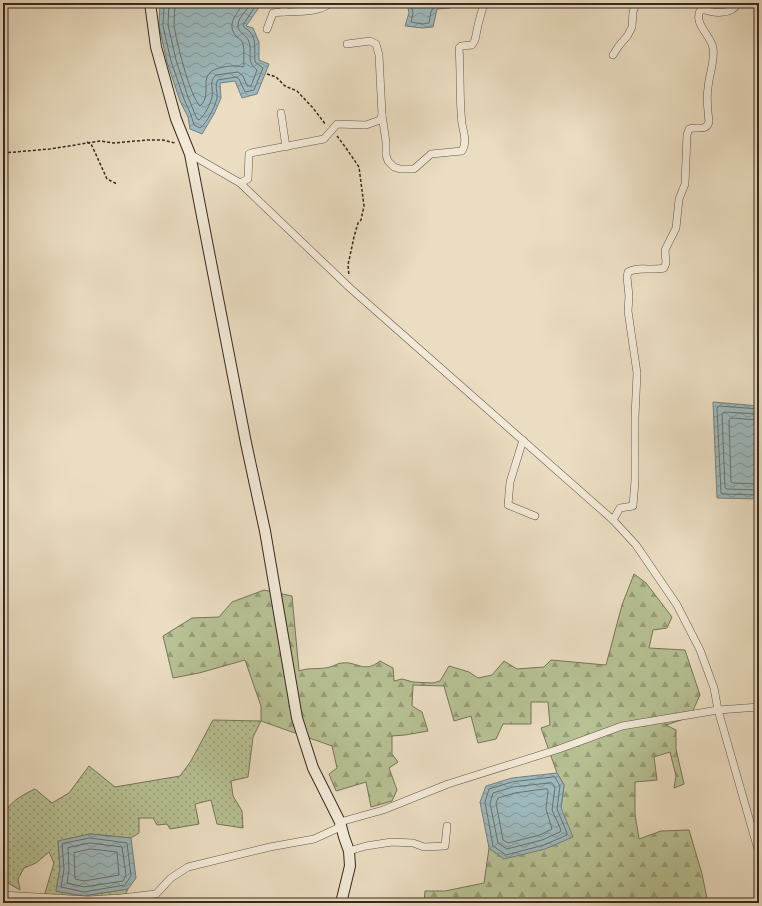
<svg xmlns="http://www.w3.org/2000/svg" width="762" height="906" viewBox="0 0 762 906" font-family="'Libre Caslon Text',serif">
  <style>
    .grass { fill: url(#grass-dots); stroke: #76755a }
    .forest { fill: url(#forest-firs); stroke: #76755a }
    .water { fill: url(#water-waves); stroke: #747f7f }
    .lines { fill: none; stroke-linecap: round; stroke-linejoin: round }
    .shore { stroke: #6a716f; stroke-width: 1 }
    .minor-casing { stroke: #635649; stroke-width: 8 }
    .secondary-casing { stroke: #362921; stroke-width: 12 }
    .path { stroke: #362921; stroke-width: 1.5; stroke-dasharray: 3 2; stroke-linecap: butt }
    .minor { stroke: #f2e9d7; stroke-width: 7 }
    .secondary { stroke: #f2e9d7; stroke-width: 10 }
  </style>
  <defs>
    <pattern id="grass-dots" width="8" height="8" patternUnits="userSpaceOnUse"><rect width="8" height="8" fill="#b7c194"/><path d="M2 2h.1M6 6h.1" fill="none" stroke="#969d78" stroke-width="1.8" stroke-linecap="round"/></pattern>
    <pattern id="forest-firs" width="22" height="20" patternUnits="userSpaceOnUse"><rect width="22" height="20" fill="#b7c194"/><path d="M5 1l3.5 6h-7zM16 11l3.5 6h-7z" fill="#969d78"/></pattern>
    <pattern id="water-waves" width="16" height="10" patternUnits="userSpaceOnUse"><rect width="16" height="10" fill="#9db9bd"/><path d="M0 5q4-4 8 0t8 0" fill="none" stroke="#819699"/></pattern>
  </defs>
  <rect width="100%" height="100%" fill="#ebddc2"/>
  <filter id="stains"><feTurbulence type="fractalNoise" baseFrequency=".005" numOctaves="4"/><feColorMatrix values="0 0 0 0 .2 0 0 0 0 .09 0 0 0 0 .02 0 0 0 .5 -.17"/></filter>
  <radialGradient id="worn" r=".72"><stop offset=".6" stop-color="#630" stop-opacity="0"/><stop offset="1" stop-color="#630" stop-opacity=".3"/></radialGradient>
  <!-- grass -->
  <path class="grass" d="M213 720 261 721 253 737 248 777 231 781 233 796 242 811 243 828 217 824 211 800 195 804 199 824 170 829 167 824 157 825 153 818H139V833L131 838 90 834 58 841 60 869 56 891 83 896 128 889 121 903H42L54 863 49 852 36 863 24 868 18 879 20 890 3 880V869L6 855 3 854V818C7 803 22 795 35 789L52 803 69 793 89 766 115 787 180 776 191 761Z"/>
  <!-- forest -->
  <path class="forest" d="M634 574 646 583 672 617 667 628 653 630 649 648 685 650 700 695 690 717 666 725 676 730V749L684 784 674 788 676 776 670 752 654 757 657 780 635 782V814L639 839 661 831 689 830 702 874 708 903H424L425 891H445L484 883 489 848 504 859 561 808 564 785 557 773 541 728 550 725 548 702H531V724H503L496 739 478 743 471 716 454 721 444 686 413 685 412 706 422 712 428 731 405 735 392 736V754L398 762 389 768 397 790 392 801 371 807 366 782 336 791 329 774 337 768 332 746 261 721V706L245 660 199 673 173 678 163 636 192 618 219 617 232 602 264 590 292 596 299 671C309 667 320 670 330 667 334 666 338 663 342 663 357 661 364 674 380 661L393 668 394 681 402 679 413 682 433 683 440 681 449 666 469 672 478 678 492 675 504 661 517 669 544 667 551 660 606 665 622 605Z"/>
  <!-- water -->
  <g class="water">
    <path d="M160 3H258V9L246 26 253 28 259 42V60L269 64 257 94 242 98 235 81 220 83 221 98 214 114 202 134 190 129 188 117 180 101 167 62 159 26Z"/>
    <path d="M407 3H451L450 8 437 9 433 27 422 28 405 26 409 13Z"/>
    <path d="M713 402 759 406V499L717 498Z"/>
    <path d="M557 773 564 785 561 808 573 837 545 849 504 859 489 848 480 802 486 786 512 778Z"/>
    <path d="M90 834 131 838 136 878 128 889 83 896 56 891 60 869 58 841Z"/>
  </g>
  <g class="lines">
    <!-- shore -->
    <g class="shore">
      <path d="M164 3 163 26 171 61 184 99 191 115 194 125 200 128C207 123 215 107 217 98 218 92 214 85 218 80L236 77 239 79 245 92 254 90 263 68 255 62C254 53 257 39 250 32 247 28 245 30 243 25L254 8V3"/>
      <path d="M169 3 168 25 176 60 188 97 197 119 199 120C205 115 210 105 212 97 214 89 208 82 216 75L238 72 243 76 247 86H251L257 70C245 60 253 54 249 42 247 34 237 33 238 25 238 16 249 11 249 3"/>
      <path d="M175 3C175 10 174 18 174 25 176 40 190 97 200 106 215 93 193 72 224 67 230 66 236 65 243 67L244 66C243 59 245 51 243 44 242 39 237 38 235 35 226 22 239 13 243 3"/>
      <path d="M411 3 413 13 411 22 422 24 429 23 431 12 434 6 445 5 447 3"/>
      <path d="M759 409 719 406 717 408 721 493 722 494 759 495"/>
      <path d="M759 414 724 412 722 414 725 488 727 489 759 490"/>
      <path d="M759 420 731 418 729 420 731 482 733 483 759 484"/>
      <path d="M555 777 560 786 557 809 567 833V835L544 845 506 855 493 846 485 802 489 789 512 782Z"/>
      <path d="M552 783 555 787 552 810 561 830 560 832 542 840 507 849 498 843 490 803 493 793 513 787Z"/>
      <path d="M547 789 548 791 546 809 552 829 540 835 508 843 503 840 496 803 498 798 515 793Z"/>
      <path d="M90 838 127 843 131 876 125 885 84 892 61 887 64 869 62 844Z"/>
      <path d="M90 843 122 847 126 875 123 881 84 887 67 883 69 870 68 848Z"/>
      <path d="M91 849 117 852 119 875 84 881 75 879 74 853Z"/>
    </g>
    <!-- minor casing -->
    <g class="minor-casing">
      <g id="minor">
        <path d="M284 12V3"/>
        <path d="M267 29 273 13C291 10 316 15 330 3"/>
        <path d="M613 55 618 47 628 35 632 27 633 12 636 3"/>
        <path d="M281 113 286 147"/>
        <path d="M382 115 386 142V155L388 161 394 167 400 169H414L431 154 462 151C467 143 464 133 462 124 459 99 461 73 459 48L461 46 472 45 475 40 478 25 484 3"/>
        <path d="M190 154 240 183 350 288 613 520 636 545 677 605 700 650 714 688 718 710 759 853"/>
        <path d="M240 183 248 179 249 154 251 153 324 139 337 124 366 125 380 120 382 115 379 55 376 44 370 41 347 44"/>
        <path d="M523 440 510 482 508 505 535 516"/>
        <path d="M613 520 620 508 633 506 635 480V417L637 373 628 311 629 296 627 277 628 272C638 266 652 271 664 268L666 263 665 250 676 228 679 199 685 184 687 135 689 129C696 126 706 132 709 122 708 111 706 99 708 88 709 74 715 62 713 48 711 35 692 23 701 9 713 13 731 16 738 3"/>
        <path d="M349 851 366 846 392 842 413 843 424 847 445 846 447 826"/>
        <path d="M3 895 88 900 121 898 156 894 171 878 188 867 270 847 314 839 338 828 340 822 383 810 448 784 559 749 622 726 718 710 759 707"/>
      </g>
    </g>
    <!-- secondary casing -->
    <g class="secondary-casing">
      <path id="secondary" d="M150 3 156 47 176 119 190 154 246 443 265 531 297 718 313 768 340 822 344 837 349 851 350 866 341 903"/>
    </g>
    <!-- path -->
    <g class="path">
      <path d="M267 74 276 77 285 86 297 91 313 108 326 125"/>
      <path d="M337 136 346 148 359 167 364 206 361 220 358 223 354 237 348 265 349 276"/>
      <path d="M87 142 91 144 93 148 107 179 117 184"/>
      <path d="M3 153 50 149 100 141 114 143 147 140H163L175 143"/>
    </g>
    <!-- minor -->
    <use href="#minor" class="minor"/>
    <!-- secondary -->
    <use href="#secondary" class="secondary"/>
  </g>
  <!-- margin -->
  <rect width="762" height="906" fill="none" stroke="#ebddc2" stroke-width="16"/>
  <rect x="4" y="4" width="754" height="898" fill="none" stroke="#362921" stroke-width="2"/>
  <rect x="8" y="8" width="746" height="890" fill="none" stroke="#362921"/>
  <rect width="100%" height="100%" filter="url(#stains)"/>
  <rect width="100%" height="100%" fill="url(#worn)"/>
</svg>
